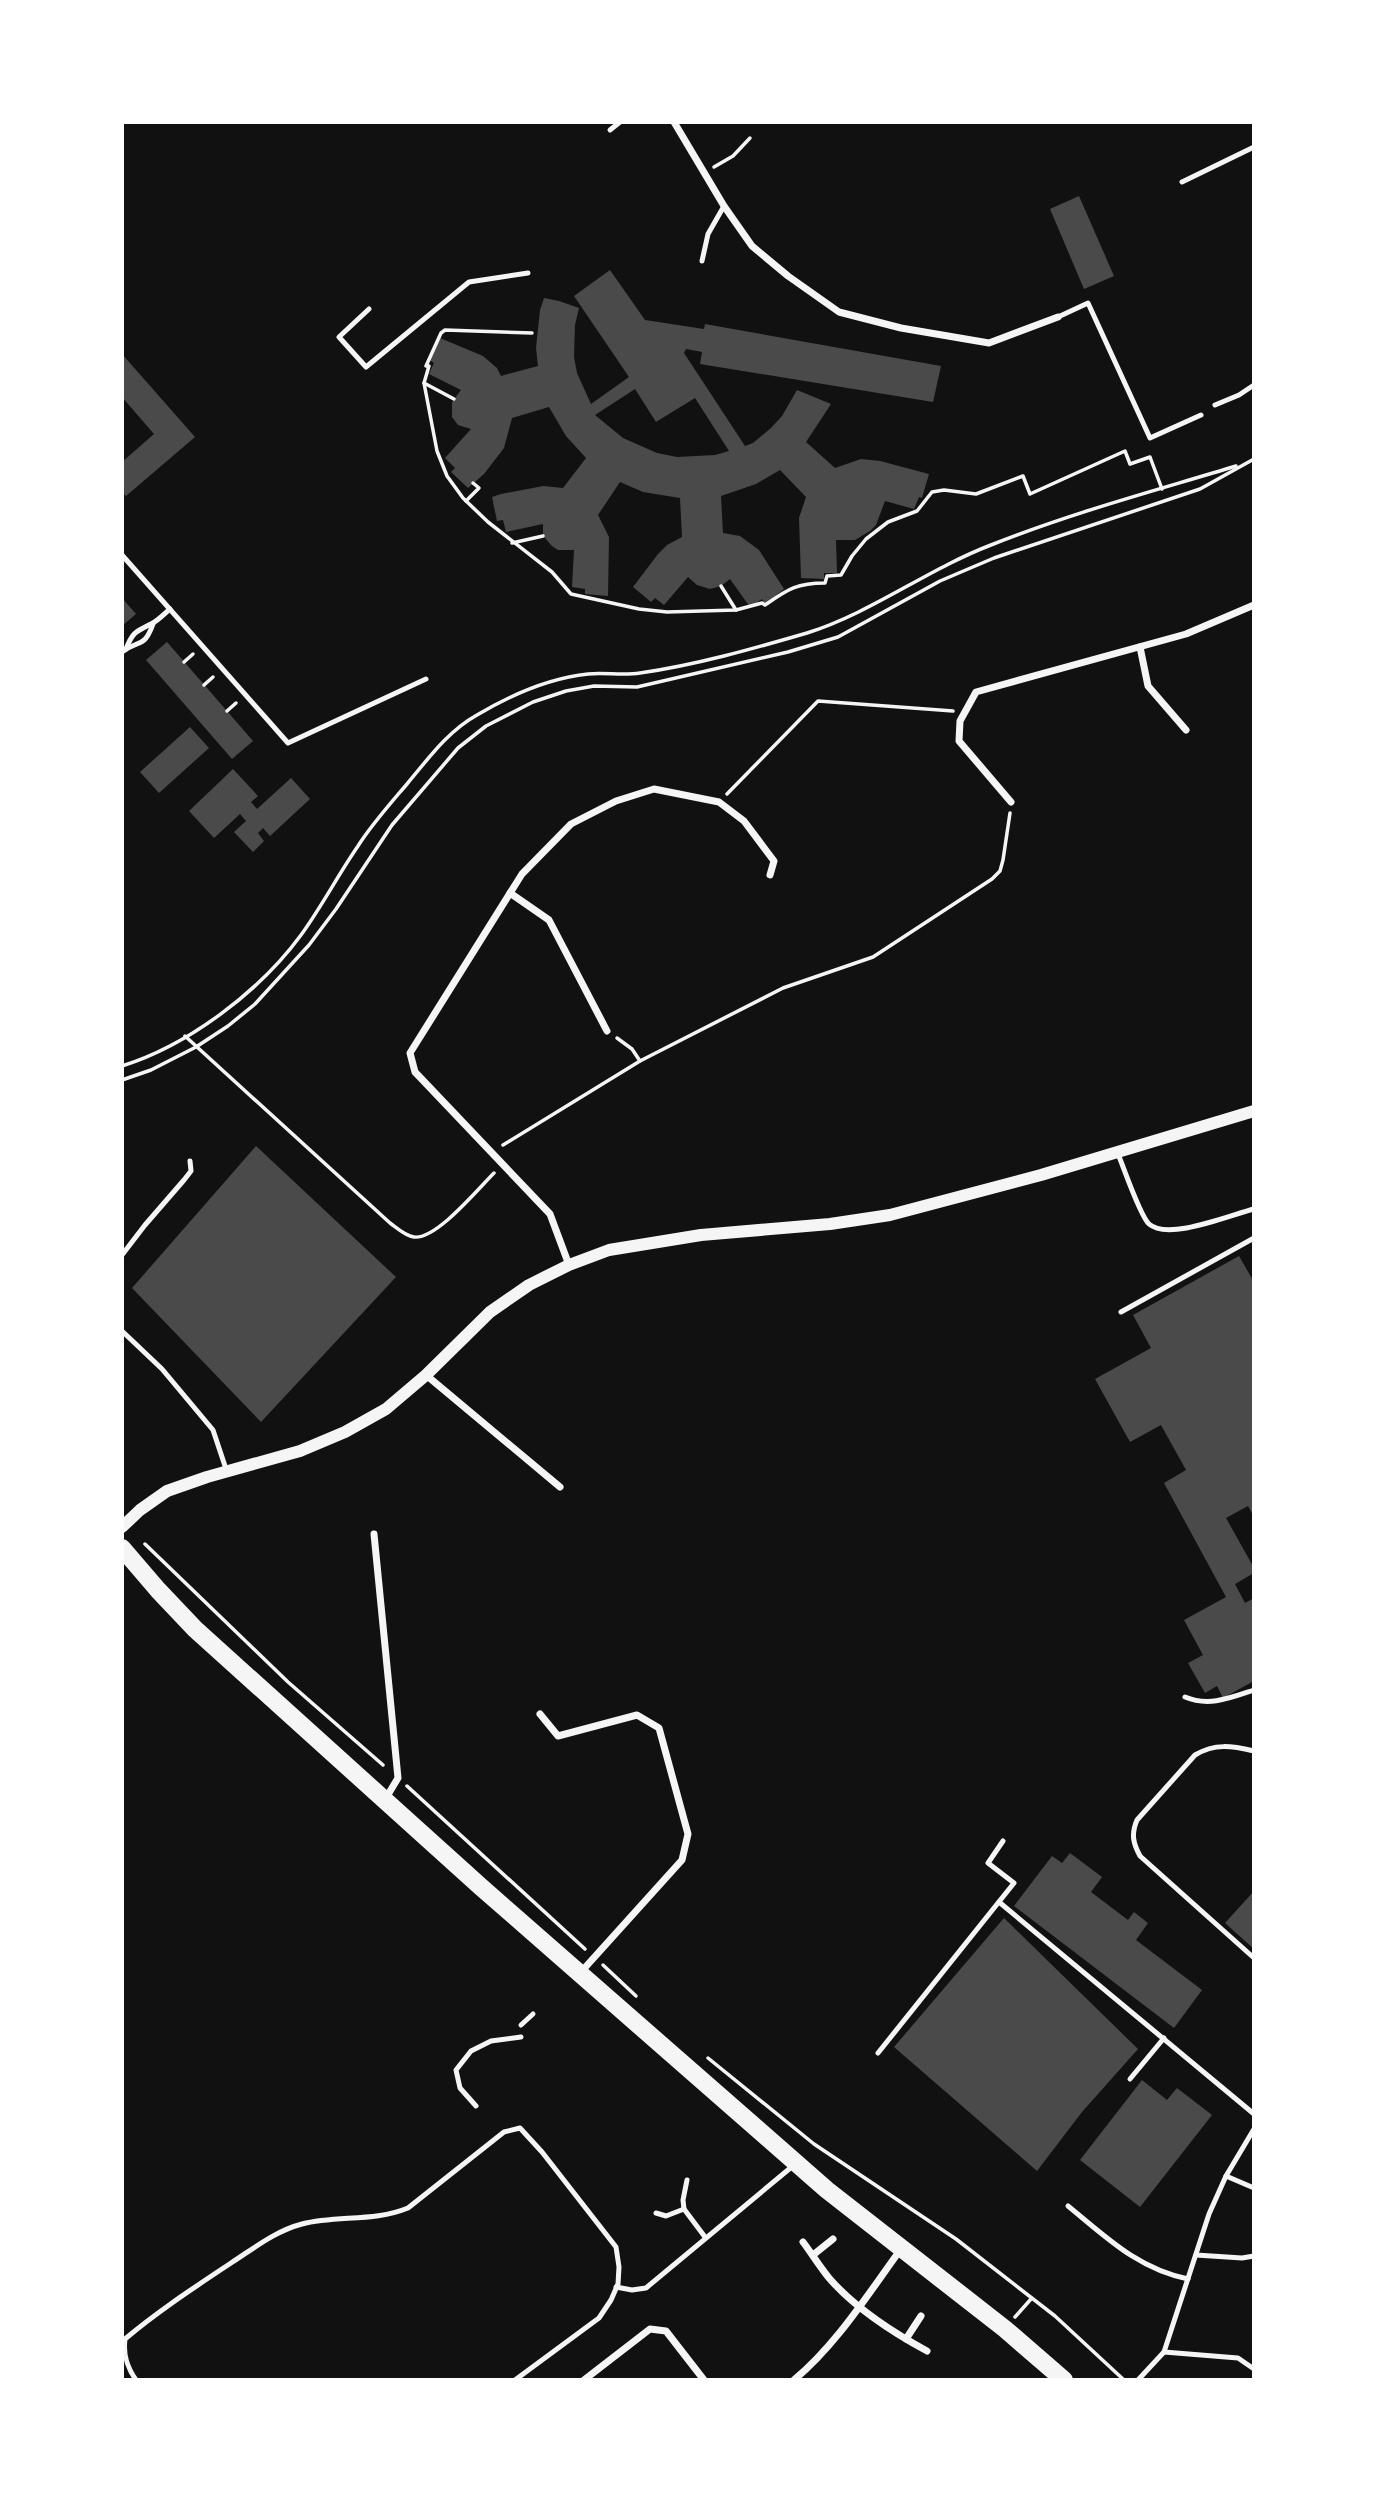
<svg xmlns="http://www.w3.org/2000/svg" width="1376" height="2502" viewBox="0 0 1376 2502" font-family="'Exo 2',sans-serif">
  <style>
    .building { fill: #4a4a4a; fill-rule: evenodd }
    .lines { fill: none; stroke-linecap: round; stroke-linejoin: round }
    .path { stroke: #f5f5f5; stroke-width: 3.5 }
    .service { stroke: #f5f5f5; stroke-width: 5 }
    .minor { stroke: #f5f5f5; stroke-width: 7 }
    .tertiary { stroke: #f5f5f5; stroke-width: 12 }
    .primary { stroke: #f5f5f5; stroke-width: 18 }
  </style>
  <rect width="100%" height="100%" fill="#111"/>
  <!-- building -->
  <g class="building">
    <path d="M1079 196 1114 276 1084 289 1050 209Z"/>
    <path d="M610 270 645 320 704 329 705 324 941 366 933 402 700 364 702 352 686 349 684 353 745 446 753 443 771 428 782 416 797 390 831 404 806 442 835 468 861 459 880 461 929 474 922 498 919 497 914 509 885 501 876 525 870 531 855 540H836L837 573H824V579L801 578 799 518 806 497 780 470 756 484 721 496 723 533 740 536 759 550 784 589 765 604 762 599 750 607 730 579 721 586 710 589 697 585 688 577 664 605 655 598 651 602 633 587 658 554 667 545 682 537 680 498 643 492 620 482 598 515 609 537 608 596 585 594V589L572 587 574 550H558L552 546 543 536V524L506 532 503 520 497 521 492 497 501 494 543 486 563 488 586 458 566 436 549 407 512 418 504 448 484 474 468 488 451 472 455 468 445 458 471 429 458 425 452 417V402L461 390 429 374 434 363 429 360 440 338 483 356 497 368 501 376 538 366 536 348 540 310 544 298 559 301 579 308 575 325 574 357 577 373 591 404 629 377 574 296ZM635 389 656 422 695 398 729 451 715 455 677 457 657 453 623 438 595 415Z"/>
    <path d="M122 354 195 437 126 496 122 492V462L154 434 122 397Z"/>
    <path d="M122 598 136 614 122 626Z"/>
    <path d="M167 642 253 741 232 759 146 660Z"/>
    <path d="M190 727 209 748 159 793 140 772Z"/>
    <path d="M233 769 258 796 251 802 257 809 291 778 310 799 270 836 263 828 258 833 264 841 253 852 234 832 246 821 240 814 214 838 189 811Z"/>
    <path d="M256 1146 396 1277 261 1422 132 1288Z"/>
    <path d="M1239 1256 1254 1282V1517L1248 1506 1226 1518 1254 1568V1573L1235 1584 1245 1603 1254 1598V1681L1223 1698 1217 1686 1205 1693 1188 1663 1203 1655 1184 1620 1226 1597 1164 1483 1186 1470 1161 1425 1130 1442 1095 1379 1151 1348 1133 1315Z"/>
    <path d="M1070 1853 1102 1877 1091 1892 1128 1920 1134 1912 1148 1923 1136 1940 1202 1990 1174 2028 1014 1906 1052 1856 1062 1863Z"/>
    <path d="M1254 1891V1949L1225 1923Z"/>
    <path d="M1004 1918 1138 2049 1082 2112 1037 2171 894 2047Z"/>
    <path d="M1142 2080 1167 2100 1177 2088 1212 2115 1140 2207 1080 2160Z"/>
  </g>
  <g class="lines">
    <!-- path -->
    <g class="path">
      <path d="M714 167 733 156 750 138"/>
      <path d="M532 333 445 330 441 333 426 366H429L424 383 437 451 447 476 463 498 488 522 552 572 571 594 639 609 667 612 736 610 762 603 765 605C787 590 796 583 825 583L827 576 841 575 852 556 866 539 888 522 917 511 932 492 944 490 976 494 1023 476 1030 494 1125 451 1130 464 1150 457 1162 489"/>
      <path d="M424 383 454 399"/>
      <path d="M466 501 479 488 473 483"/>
      <path d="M512 543 543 536"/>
      <path d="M721 586 736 610"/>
      <path d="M184 662 193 654"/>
      <path d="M204 685 213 677"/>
      <path d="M227 711 236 703"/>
      <path d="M727 794 818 701 953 711"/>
      <path d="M185 1036 390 1223C397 1228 405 1236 414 1237 436 1240 478 1189 494 1173"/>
      <path d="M617 1038 632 1049 640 1061"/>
      <path d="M122 1066C189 1045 260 991 301 935 322 906 338 875 358 846 372 824 390 804 407 784 428 759 448 731 477 715 509 696 550 678 588 674 605 672 622 676 640 673 696 665 752 649 807 633 871 613 928 569 991 545 1071 513 1154 491 1236 466"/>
      <path d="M122 1080 151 1070 196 1047 228 1026 255 1004 309 945 336 909 392 825 458 748 486 726 533 702 566 691 594 686 637 687 788 652 838 637 940 581 994 558 1200 489 1254 459"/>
      <path d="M503 1145 640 1061 783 988 873 957 992 879 1000 871 1003 860 1010 813"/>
      <path d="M145 1544 288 1682 383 1765"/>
      <path d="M407 1786 585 1949"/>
      <path d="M603 1965 636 1996"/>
      <path d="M708 2058 814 2144 956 2239 1055 2316 1124 2380"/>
      <path d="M1015 2317 1031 2299"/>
    </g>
    <!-- service -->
    <g class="service">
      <path d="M610 130 620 122"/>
      <path d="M1182 182 1254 147"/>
      <path d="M702 261 708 234 724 206"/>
      <path d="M369 309 339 337 366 367 469 282 528 273"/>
      <path d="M1058 317 1088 303 1150 438 1201 415"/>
      <path d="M1215 405 1239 395 1254 385"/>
      <path d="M122 555 288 743 426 679"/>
      <path d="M126 649C133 631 136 632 151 624 158 621 164 614 170 609"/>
      <path d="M122 652C139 639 144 649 153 624"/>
      <path d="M1118 1154C1124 1168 1140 1216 1149 1224 1168 1241 1230 1215 1254 1209"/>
      <path d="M122 1255 145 1225 184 1180 191 1171 190 1161"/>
      <path d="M1121 1312 1254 1238"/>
      <path d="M122 1331 162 1369 213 1430 227 1472"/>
      <path d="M1185 1697C1209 1707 1230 1698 1254 1690"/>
      <path d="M1254 1751C1232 1746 1215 1743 1195 1755L1137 1820C1131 1834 1133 1843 1140 1856L1254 1958"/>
      <path d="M999 1902 1254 2114"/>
      <path d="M521 2025 533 2014"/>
      <path d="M878 2053 1014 1883 988 1863 1003 1841"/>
      <path d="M1130 2079 1164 2038"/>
      <path d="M476 2106 460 2088 456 2070 471 2051 491 2041 521 2037"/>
      <path d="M1226 2176 1254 2188"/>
      <path d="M687 2180 683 2200 684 2209 705 2237"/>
      <path d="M1068 2206C1106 2237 1138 2269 1188 2279"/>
      <path d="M656 2213 666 2216 684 2209"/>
      <path d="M1196 2255 1242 2258 1254 2256"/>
      <path d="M616 2287 632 2290 646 2288 794 2165"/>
      <path d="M1164 2352 1209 2214 1226 2176 1254 2129"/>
      <path d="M136 2380C127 2367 123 2355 125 2339 158 2311 195 2287 231 2263 253 2249 275 2231 302 2224 337 2215 374 2222 408 2208L504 2132 520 2128 542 2152 616 2247 619 2267 618 2284 611 2300 599 2318 515 2380"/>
      <path d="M1138 2380 1164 2352 1238 2358 1254 2369"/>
    </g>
    <!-- minor -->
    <g class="minor">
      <path d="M674 122 724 206 752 246 788 276 839 312 901 328 989 343 1058 317"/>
      <path d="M1140 647 1148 686 1186 730"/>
      <path d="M1011 802 959 741 960 721 976 692 1186 634 1254 605"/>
      <path d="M510 893 549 920 607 1031"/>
      <path d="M569 1265 550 1214 415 1072 410 1053 522 874 571 824 616 801 654 789 719 802 744 821 774 861 770 875"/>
      <path d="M426 1375 560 1487"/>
      <path d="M374 1534 398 1778 386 1798"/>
      <path d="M540 1714 558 1736 637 1715 659 1728 688 1834 682 1860 581 1972"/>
      <path d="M803 2242C812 2254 820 2267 829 2278 855 2308 892 2332 927 2351"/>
      <path d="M813 2255 833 2239"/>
      <path d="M906 2339 921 2316"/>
      <path d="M584 2380 650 2329 666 2331 704 2380"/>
      <path d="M794 2380C837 2344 868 2294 901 2249"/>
    </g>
    <!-- tertiary -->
    <path class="tertiary" d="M122 1527 140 1510 167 1491 207 1477 300 1451 345 1432 386 1409 426 1375 490 1312 529 1285 569 1265 609 1250 701 1235 830 1224 890 1215 1041 1175 1254 1111"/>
    <!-- primary -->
    <path class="primary" d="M122 1548 158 1590 195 1629 481 1887 827 2190 1005 2329 1064 2380"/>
  </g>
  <!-- border -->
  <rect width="1376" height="2502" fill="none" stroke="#ffffff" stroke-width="248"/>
</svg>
